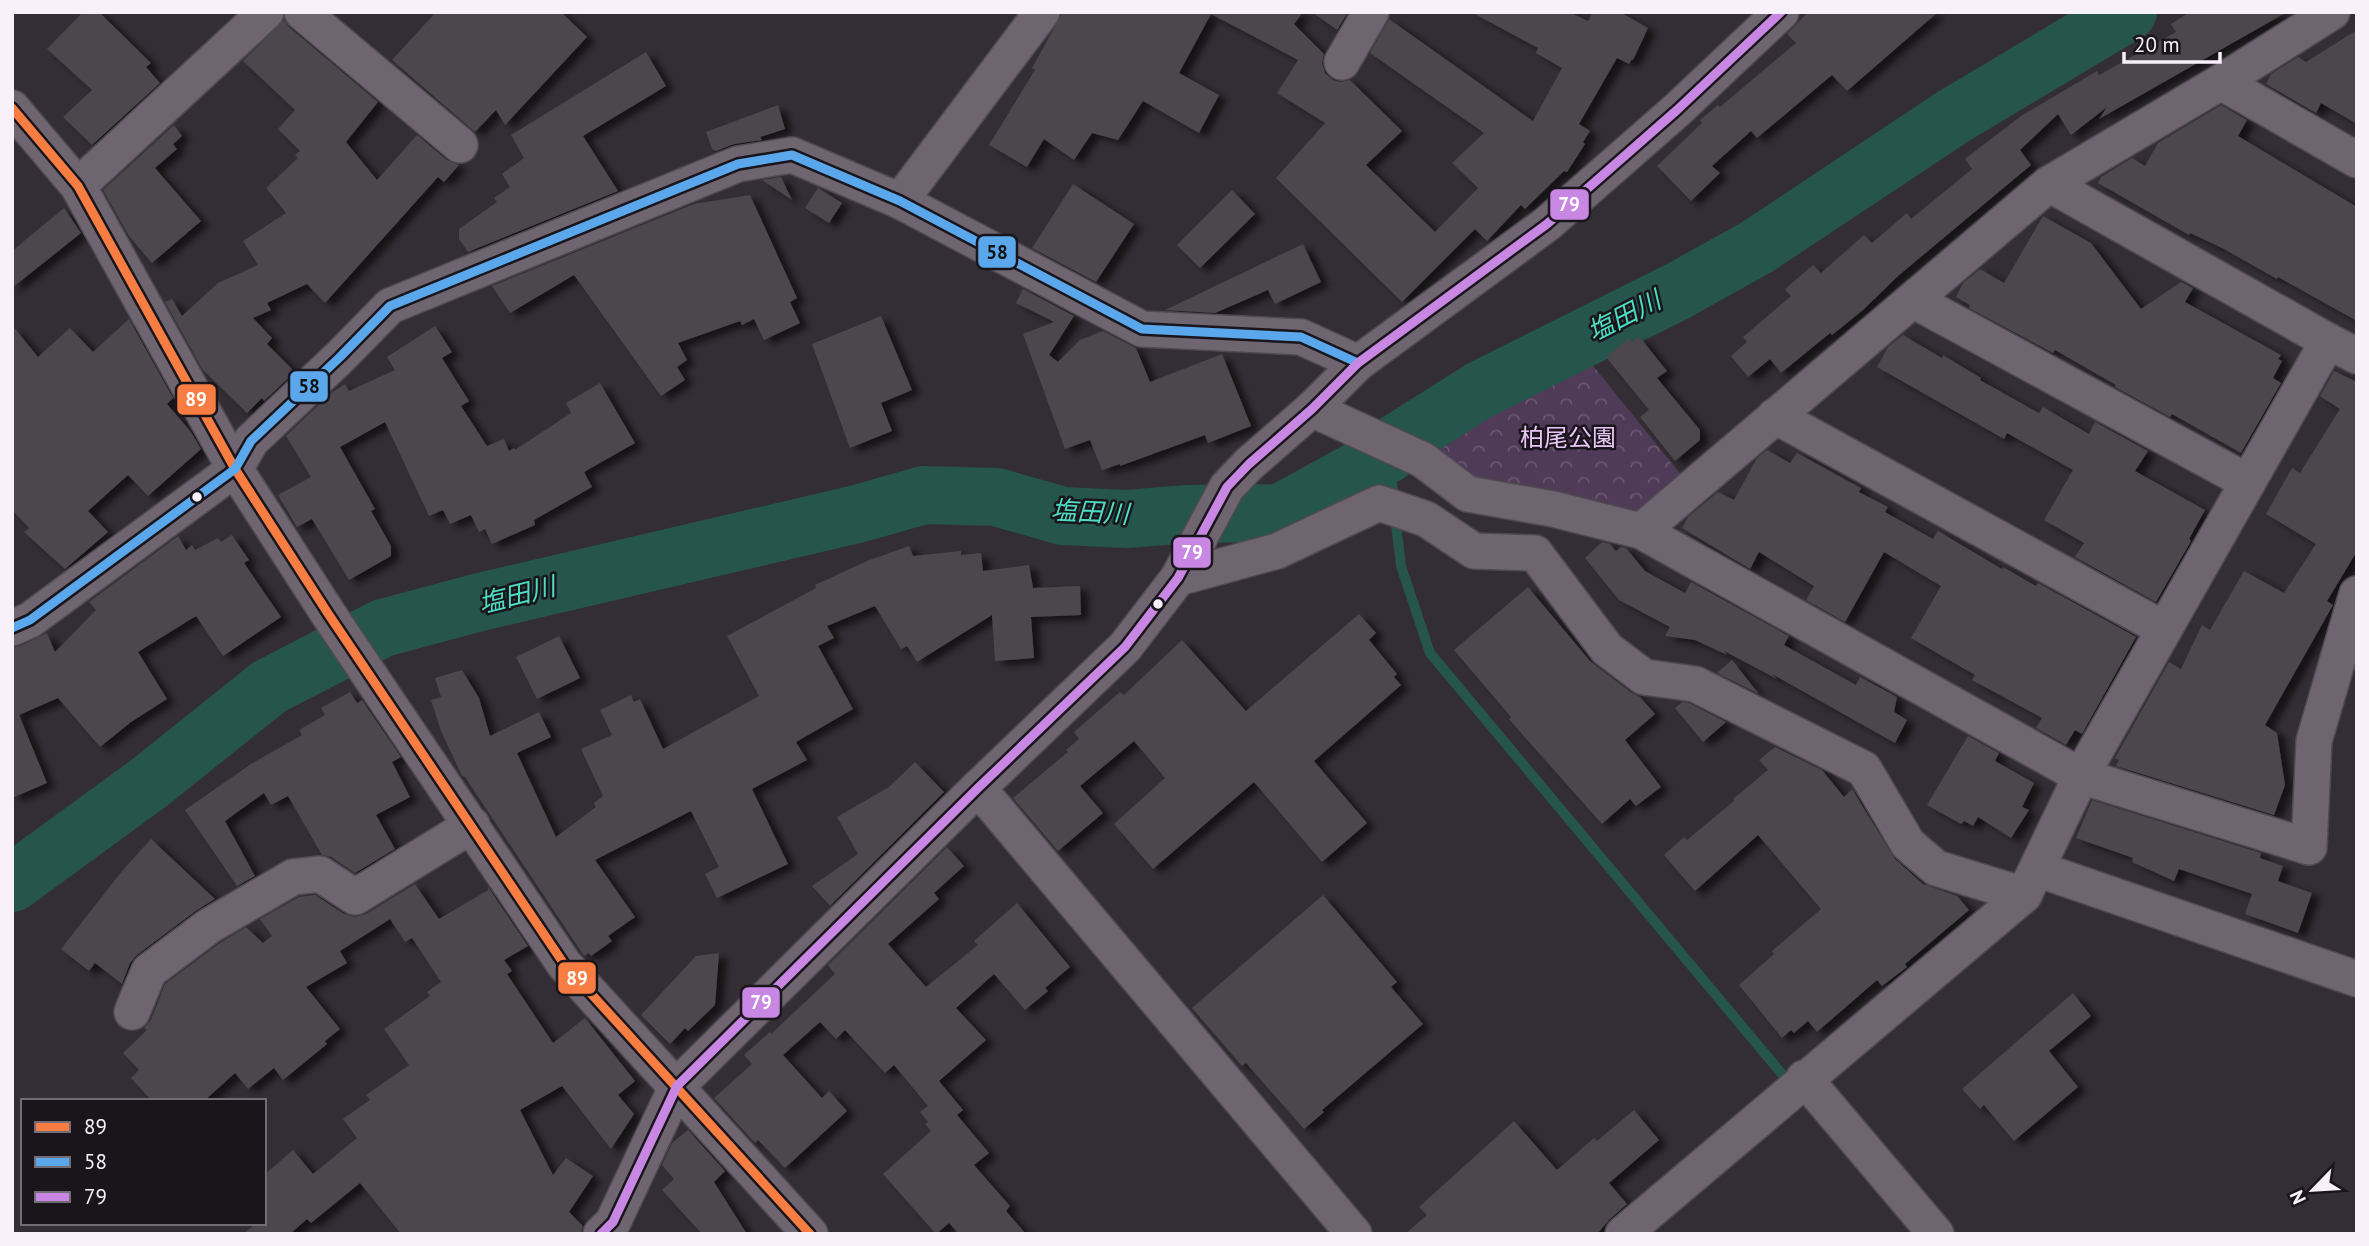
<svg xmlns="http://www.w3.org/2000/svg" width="2369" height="1246" viewBox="0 0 2369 1246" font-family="'PT Sans','Noto Sans JP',sans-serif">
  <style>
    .park { fill: url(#park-crowns) }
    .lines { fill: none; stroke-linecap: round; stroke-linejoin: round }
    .stream { stroke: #25554c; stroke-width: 10 }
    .river { stroke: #25554c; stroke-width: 58 }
    .building { fill: #4b474d; filter: url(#shadow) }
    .minor-casing { stroke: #4e4a50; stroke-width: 38 }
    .minor { stroke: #6e6571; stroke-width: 35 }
    .bus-1-casing { stroke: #19151b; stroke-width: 14 }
    .bus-2-casing { stroke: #19151b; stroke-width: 14 }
    .bus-3-casing { stroke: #19151b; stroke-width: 14 }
    .bus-1 { stroke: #f77d43; stroke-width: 9 }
    .bus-2 { stroke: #5aa8eb; stroke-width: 9 }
    .bus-3 { stroke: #c787e3; stroke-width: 9 }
    .bus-dot { fill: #f8f1fb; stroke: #19151b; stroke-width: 2.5 }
    .labels { text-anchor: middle; stroke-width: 5; stroke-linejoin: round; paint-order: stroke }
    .park-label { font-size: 24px; fill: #e9c6f8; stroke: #19151b }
    .water-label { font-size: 26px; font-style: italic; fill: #4cdec4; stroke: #19151b }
    .line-badge { stroke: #19151b; stroke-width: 2.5 }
    .badge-label { font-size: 19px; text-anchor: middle; font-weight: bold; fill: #fff }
    .pale-badge-label { font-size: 19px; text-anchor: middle; font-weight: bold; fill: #111 }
  </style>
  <defs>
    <pattern id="park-crowns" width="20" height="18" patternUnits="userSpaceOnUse" patternTransform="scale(1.75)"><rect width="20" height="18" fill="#4f3a57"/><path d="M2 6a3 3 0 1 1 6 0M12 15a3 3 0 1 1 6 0" fill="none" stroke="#695770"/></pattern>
    <filter id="shadow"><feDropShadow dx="8" dy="4.5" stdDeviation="3.5" flood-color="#0009"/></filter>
  </defs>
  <rect width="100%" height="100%" fill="#332e35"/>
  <!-- park -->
  <path class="park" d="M1586 357 1682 476 1639 518 1474 485 1424 442Z"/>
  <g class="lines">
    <!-- stream -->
    <g class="stream">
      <path d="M1389 454 1394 501"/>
      <path d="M1395 516 1401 566 1430 653 1792 1086"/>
    </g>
    <!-- river -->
    <path class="river" d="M12 883 149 783 269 687 383 628 480 602 857 514 924 495 996 497 1063 516 1127 519 1188 514 1280 513 1388 454 1396 443 1480 390 1678 291 1757 247 1954 116 2128 12"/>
  </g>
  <!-- building -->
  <g class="building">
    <path d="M83 12H99L151 63 146 67 160 83 92 145 63 117 92 90 47 49Z"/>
    <path d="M436 12H561L587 37 505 125 496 110 475 132 392 60Z"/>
    <path d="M1063 12H1303L1294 24 1324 54 1322 63 1325 73 1333 80 1341 82 1350 80 1402 131 1366 165 1435 232 1478 188 1452 163 1484 133 1370 53 1389 19 1533 121 1562 68 1536 53 1538 48 1471 12H1569L1588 21 1593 12H1620L1648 28 1633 60 1632 59 1629 64 1617 58 1579 124 1590 131 1583 142 1585 144 1567 172 1564 171 1525 209 1521 205 1487 241 1475 229 1402 302 1276 178 1325 123 1277 93 1298 60 1211 14 1179 73 1219 95 1199 133 1143 101 1118 140 1092 133 1074 160 1044 139 1027 167 989 145 1035 70 1032 68Z"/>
    <path d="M1312 12H1348L1337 30Z"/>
    <path d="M1808 12H1938L1847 91 1832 75 1757 138 1751 131 1712 166 1720 173 1691 201 1657 166 1702 123 1700 120 1718 105 1720 107 1796 43 1787 34Z"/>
    <path d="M2190 12H2287L2099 119 2107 107 2071 135 2058 114 2020 150 2031 165 1898 276 1863 310 1832 335 1830 333 1781 373 1770 359 1748 377 1731 356 1747 342 1743 337 1791 296 1785 289 1813 265 1821 273 1864 235 1872 243 1907 213 1911 219 1972 169 1965 159 2021 116 2097 71 2099 75 2176 32 2171 24Z"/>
    <path d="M284 20 289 27 378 102 346 142 377 180 417 135 447 160 459 165 444 182 438 177 325 303 307 284 267 303 271 310 253 318 272 338 267 344 295 372 264 401 262 398 247 413 203 370 165 302 172 299 182 316 218 283 258 265 243 241 286 213 266 188 298 158 295 155 300 151 278 129 295 110 243 61Z"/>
    <path d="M2357 30V124L2321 103 2316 113 2266 84 2271 74 2298 57 2306 62Z"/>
    <path d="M646 52 666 86 583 136 618 191 468 252 459 239V229L497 202 494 198 510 187 502 174 524 158 511 135Z"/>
    <path d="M778 105 785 129 760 137 762 140 734 144 716 151 712 149 706 132Z"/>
    <path d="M2221 105 2247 120 2238 136 2357 207V321L2278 277 2277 279 2224 249 2190 233 2189 235 2098 183 2101 177 2132 158 2145 166 2158 143Z"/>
    <path d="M174 125 182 136 173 144 177 149 155 168 201 221 152 263 129 236 103 190Z"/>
    <path d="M781 177 792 200 762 180Z"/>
    <path d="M1073 184 1134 224 1096 282 1032 248Z"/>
    <path d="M818 188 842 203 829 223 805 208Z"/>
    <path d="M1232 190 1255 214 1200 268 1177 245Z"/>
    <path d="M750 195 797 298 790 302 800 323 764 340 754 319 742 325 740 321 678 343 687 360 677 367 685 380 661 396 574 275 510 313 492 286 694 204Z"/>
    <path d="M64 208 81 233 12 288V251Z"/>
    <path d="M2043 216 2091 243 2141 309 2181 282 2193 288 2185 302 2281 355 2278 359 2282 361 2273 378 2281 383 2241 453 2172 414 2170 417 2115 387 2116 385 2055 350 2053 353 1969 308 1970 305 1956 297 1963 283 1980 269 2004 283Z"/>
    <path d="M1303 244 1321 282 1275 304 1268 290 1215 313 1165 310Z"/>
    <path d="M1023 289 1074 316 1049 355 1058 362 1080 340 1103 331 1136 348 1150 382 1222 354 1251 426 1208 443 1205 435 1120 466V464L1102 470 1090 440 1065 449 1023 334 1054 322 1016 303Z"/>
    <path d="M881 316 912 390 881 403 892 431 850 448 812 344Z"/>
    <path d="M129 319 173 398 167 404 191 432 201 449 148 496 128 475 88 511 108 532 65 569 24 532 29 528 12 510V325L38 357 70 328 93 352Z"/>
    <path d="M435 326 452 352 442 358 469 401 461 406 487 446 504 439 509 451 514 448 515 450 571 413 566 403 600 383 635 443 584 472 592 487 534 520 535 525 492 544 485 529 479 532 471 515 450 524 443 510 429 516 385 422 340 447 375 509 371 511 391 546V556L349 580 312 519 297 527 278 495 311 477 286 436 331 393 345 384 349 391 395 370 387 357Z"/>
    <path d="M1903 335 1942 358 1943 355 1981 378 1980 380 2039 413 2043 407 2089 434 2095 422 2148 451 2135 471 2205 510 2189 539 2191 541 2156 602 2075 557 2084 543 2044 520 2073 470 2007 433 2004 439 1877 367 1888 347Z"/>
    <path d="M1639 336 1667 371 1657 378 1700 430V440L1675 461 1640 417 1649 410 1606 357 1629 338 1632 342Z"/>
    <path d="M2334 371 2357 382V551L2327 601 2333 605 2265 725 2277 733 2285 785 2274 815 2116 766 2119 760 2115 758 2169 662 2181 669 2202 625 2210 630 2244 571 2284 593 2316 544 2266 514 2292 468 2300 473 2340 409 2320 396Z"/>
    <path d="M1767 450 1790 463 1797 453 1861 488 1859 492 1888 507 1885 512 1933 539 1938 531 2002 569 2003 567 2036 586 2038 583 2136 637 2082 734 2075 730 2066 745 2036 728 2042 718 1972 680 1975 675 1911 638 1941 586 1884 552 1845 622 1806 600 1814 586 1759 552 1750 569 1682 528 1688 517 1718 492 1734 500 1757 458Z"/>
    <path d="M232 535 249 560 244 563 281 617 223 656 196 616 138 652 167 699 131 722 100 747 58 698 19 715 47 783 12 798V648L20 646 47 633 55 652 96 610 89 602 178 536 186 550 192 545 195 550 218 538 221 542Z"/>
    <path d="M1602 542 1610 544 1616 551 1621 547 1626 548 1645 571 1685 593 1691 582 1789 636 1784 645 1856 685 1860 677 1897 697 1894 712 1907 720 1895 743 1772 674 1777 679 1724 651 1727 655 1695 640 1665 636 1670 627 1619 600 1585 558Z"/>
    <path d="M909 546 913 556 961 551V555L981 553 983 571 1029 565 1033 588 1080 586 1081 615 1031 617 1034 658 995 661 992 615 917 662 907 646 901 649 875 606 827 626 834 638 818 646 853 709 796 742 807 760 752 789 788 864 717 898 705 874 719 867 691 811 595 860 635 917 608 936 612 941 591 956 589 953 584 956 465 777 462 776 441 731 431 700 441 697 435 678 462 670 479 698 490 736 539 712 551 737 517 753 556 837 596 807 594 803 603 796 581 749 612 735 600 710 631 695 634 702 640 699 663 749 759 696 727 636 816 588 815 585 867 561Z"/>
    <path d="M1528 587 1590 661 1632 693 1640 697 1655 714 1625 740 1661 787 1636 806 1630 799 1602 824 1522 734 1509 719 1511 717 1454 650Z"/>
    <path d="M1359 614 1376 633 1369 640 1397 674 1394 677 1401 685 1314 761 1367 823 1322 862 1254 782 1153 869 1114 824 1165 778 1134 741 1080 786 1103 813 1058 851 1013 798 1068 752 1066 750 1079 739 1074 732 1120 692 1124 695 1182 640 1246 711Z"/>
    <path d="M559 636 580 678 537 699 516 657Z"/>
    <path d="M1732 660 1759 694 1717 673Z"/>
    <path d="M350 692 357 703 362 700 401 757 392 762 410 797 376 815 395 849 355 873 331 857 322 855 288 796 271 805 264 793 225 821 255 876 237 886 185 810 251 764 302 735 299 730 325 715 321 708Z"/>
    <path d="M1682 702 1689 703 1726 722 1703 742 1675 708Z"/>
    <path d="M1968 736 1999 753 1995 761 2034 783 2022 807 2029 810 2011 838 1978 817 1973 826 1964 821 1961 824 1927 805Z"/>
    <path d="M1775 747 1822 770 1844 797 1852 789 1895 859 1923 884 1957 896 1969 910 1905 964 1907 967 1882 986 1877 980 1817 1032 1808 1021 1794 1033 1791 1030 1782 1038 1739 985 1774 954 1772 951 1821 909 1758 835 1695 891 1664 855 1684 837 1687 840 1734 801 1733 799 1768 770 1759 760Z"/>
    <path d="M915 762 944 792 830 906 812 886 858 854 837 817 889 787Z"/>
    <path d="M2092 800 2261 853 2260 858 2283 866 2278 881 2312 893 2298 933 2245 914 2252 894 2179 869 2174 881 2132 862 2133 858 2076 838Z"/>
    <path d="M151 839 215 899 197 910 137 955 130 963 122 984 95 963 89 971 61 949 122 871Z"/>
    <path d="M947 847 964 866 934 893 939 899 888 944 926 987 978 945 974 941 1017 903 1070 967 1045 988 1048 991 1025 1010 994 974 956 1008 986 1040 939 1081 963 1110 957 1115 989 1153 974 1165 1010 1206 1006 1211 1026 1234H959L949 1223 936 1234 883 1174 931 1131 925 1124 928 1122 920 1112 928 1106 894 1065 885 1073 845 1030 836 1039 820 1022 783 1055 822 1098 829 1091 847 1111 785 1168 758 1140 755 1143 714 1098 752 1064 744 1055 770 1032 771 1034 835 974 828 965Z"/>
    <path d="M415 884 439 919 488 890V887L528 946 504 960 512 971 507 974 553 1043 585 1018 635 1081 618 1095 634 1114 611 1149 562 1086 520 1110 553 1175 566 1158 593 1176 569 1212 583 1226 581 1234H401L360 1183 311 1223 307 1219 290 1234H243L256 1223H264V1175L293 1150 313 1174 357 1138 343 1119 370 1100 366 1095 409 1065 384 1029 430 996 427 992 441 982 412 938 405 942 390 919 340 951 347 963 306 987 340 1029 325 1041 327 1044 283 1080 274 1068 248 1089 235 1073 204 1101H152L131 1078 139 1070 123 1053 147 1030 144 1028 151 1020 165 984 220 943 246 927 263 943 272 936 260 919 299 897 315 895 344 914 355 917 366 914Z"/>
    <path d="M1323 895 1397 982 1391 987 1423 1024 1322 1110 1324 1112 1304 1129 1246 1063 1242 1066 1192 1008Z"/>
    <path d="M719 953 715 1005 688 1031 685 1028 670 1044 641 1015 696 956Z"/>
    <path d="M2073 993 2091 1016 2049 1051 2078 1087 2014 1141 1984 1105 1980 1109 1962 1089Z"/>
    <path d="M1634 1110 1659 1140 1609 1183 1627 1204 1610 1219 1597 1234H1405L1427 1215 1419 1207 1514 1121 1557 1170 1594 1138 1597 1141Z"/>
    <path d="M688 1130 725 1171 714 1182 747 1234H702L662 1190 674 1179 662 1165 672 1143Z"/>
  </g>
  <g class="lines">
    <!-- minor casing -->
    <g class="minor-casing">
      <g id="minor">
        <path d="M302 12 460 145"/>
        <path d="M1342 62 1371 12"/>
        <path d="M2221 82 2357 160"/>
        <path d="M12 108 78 186 235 469 329 615 564 964 810 1234"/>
        <path d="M2049 184 2221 82 2332 12"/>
        <path d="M78 186 266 12"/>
        <path d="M900 201 1042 12"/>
        <path d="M1913 300 2248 482"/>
        <path d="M2328 341 2357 356"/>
        <path d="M1312 409 1423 460 1468 494 1553 509 1641 531 2049 184 2328 341 2081 776 2024 895 1623 1234"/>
        <path d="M1775 416 2164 629"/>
        <path d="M1641 531 2081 776 2309 847 2314 741 2357 594"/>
        <path d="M1178 578 1277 551 1379 503 1426 519 1474 551 1535 553 1607 649 1644 677 1695 684 1864 769 1908 844 1936 868 2024 895"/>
        <path d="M12 628 30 620 235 469 251 441 340 357 390 306 738 164 792 155 900 201 1142 329 1301 337 1358 363"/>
        <path d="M978 788 1354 1234"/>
        <path d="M2037 869 2357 979"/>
        <path d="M132 1012 149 971 209 926 293 877 320 874 355 897 472 825"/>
        <path d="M1804 1078 1936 1234"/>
        <path d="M601 1234 613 1222 677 1086 978 788 1125 647 1178 578 1227 487 1249 464 1312 409 1358 363 1547 224 1677 110 1781 12"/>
      </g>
    </g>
    <!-- minor -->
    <use href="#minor" class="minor"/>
    <!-- bus-1 casing -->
    <g class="bus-1-casing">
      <path id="bus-1" d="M12 108 78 186 235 469 329 615 564 964 810 1234"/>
    </g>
    <!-- bus-2 casing -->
    <g class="bus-2-casing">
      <path id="bus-2" d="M12 628 30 620 235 469 251 441 340 357 390 306 738 164 792 155 900 201 1142 329 1301 337 1358 363"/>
    </g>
    <!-- bus-3 casing -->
    <g class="bus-3-casing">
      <path id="bus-3" d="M601 1234 613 1222 677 1086 978 788 1125 647 1178 578 1227 487 1249 464 1312 409 1358 363 1547 224 1677 110 1781 12"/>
    </g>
    <!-- bus-1 -->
    <use href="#bus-1" class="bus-1"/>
    <!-- bus-2 -->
    <use href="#bus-2" class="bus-2"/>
    <!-- bus-3 -->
    <use href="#bus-3" class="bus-3"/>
  </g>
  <!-- markers -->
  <g class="bus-dot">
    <circle cx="197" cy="497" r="6"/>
    <circle cx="1158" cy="604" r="6"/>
  </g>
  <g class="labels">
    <!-- park labels -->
    <g class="park-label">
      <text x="1568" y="446">柏尾公園</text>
    </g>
    <!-- water labels -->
    <g class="water-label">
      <text transform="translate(1624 316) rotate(-27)" y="9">塩田川</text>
      <text transform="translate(1090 512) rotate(3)" y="9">塩田川</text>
      <text transform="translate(517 595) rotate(-14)" y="9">塩田川</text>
    </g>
  </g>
  <g class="line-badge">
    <rect x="1549" y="188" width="41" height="33" rx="7" fill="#c787e3"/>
    <rect x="977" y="235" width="40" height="34" rx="7" fill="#5aa8eb"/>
    <rect x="289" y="370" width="40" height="33" rx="7" fill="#5aa8eb"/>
    <rect x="176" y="383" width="41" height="33" rx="7" fill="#f77d43"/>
    <rect x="1172" y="536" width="40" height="33" rx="7" fill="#c787e3"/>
    <rect x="557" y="961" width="40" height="34" rx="7" fill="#f77d43"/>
    <rect x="741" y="986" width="40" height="33" rx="7" fill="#c787e3"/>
  </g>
  <g class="badge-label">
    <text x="1569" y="211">79</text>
    <text x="196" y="406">89</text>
    <text x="1192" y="559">79</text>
    <text x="577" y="985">89</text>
    <text x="761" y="1009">79</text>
  </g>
  <g class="pale-badge-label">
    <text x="997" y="259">58</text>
    <text x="309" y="393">58</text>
  </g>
  <!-- border -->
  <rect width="2369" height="1246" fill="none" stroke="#f8f1fb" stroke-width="28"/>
  <!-- legend -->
  <rect x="21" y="1099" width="245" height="126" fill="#19151b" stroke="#726d75" stroke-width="2"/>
  <rect x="35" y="1122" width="35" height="10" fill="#f77d43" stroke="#726d75" stroke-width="2"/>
  <text x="84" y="1134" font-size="21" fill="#f8f1fb">89</text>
  <rect x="35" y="1157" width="35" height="10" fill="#5aa8eb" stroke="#726d75" stroke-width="2"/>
  <text x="84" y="1169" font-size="21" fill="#f8f1fb">58</text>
  <rect x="35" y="1192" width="35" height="10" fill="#c787e3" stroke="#726d75" stroke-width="2"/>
  <text x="84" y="1204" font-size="21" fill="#f8f1fb">79</text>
  <!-- north arrow -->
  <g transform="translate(2313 1190) rotate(245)" stroke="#19151b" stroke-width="5" paint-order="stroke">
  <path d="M0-5L12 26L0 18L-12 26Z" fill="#f8f1fb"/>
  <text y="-10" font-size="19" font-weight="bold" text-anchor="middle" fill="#f8f1fb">N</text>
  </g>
  <!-- scale -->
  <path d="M2124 52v10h96v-10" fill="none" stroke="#f8f1fb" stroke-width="3.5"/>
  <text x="2134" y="52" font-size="21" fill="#f8f1fb" stroke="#19151b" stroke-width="5" paint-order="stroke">20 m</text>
</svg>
